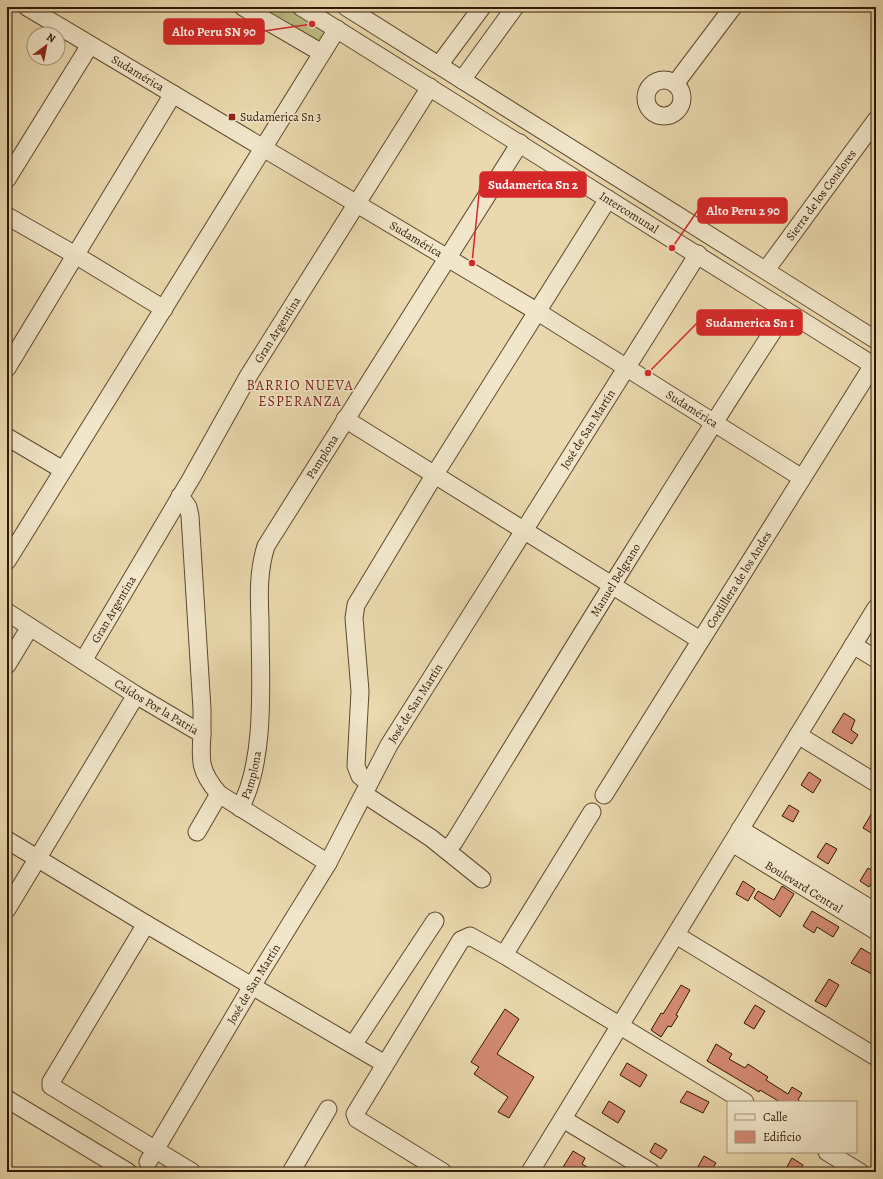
<svg xmlns="http://www.w3.org/2000/svg" width="883" height="1179" viewBox="0 0 883 1179" font-family="Alegreya,serif">
  <style>
    .park { fill: url(#park-tufts); stroke: #766b45 }
    .building { fill: #d38a72; stroke: #301804 }
    .lines { fill: none; stroke-linecap: round; stroke-linejoin: round }
    .minor-casing { stroke: #5e482e; stroke-width: 19 }
    .minor { stroke: #f1e6ca; stroke-width: 17 }
    .poi-dot { fill: #8f2418; stroke: #f1e6ca; stroke-width: 1.5 }
    .labels { text-anchor: middle; stroke-width: 3; stroke-linejoin: round; paint-order: stroke }
    .street-label { font-size: 12px; fill: #301804; stroke: #f1e6ca }
    .poi-label { font-size: 12px; fill: #301804; stroke: #f1e6ca; text-anchor: start }
    .quarter-label { font-size: 14px; letter-spacing: 1px; fill: #7a1f14; stroke: #f1e6ca }
    .leader { fill: none; stroke: #d62828; stroke-width: 1.5 }
    .callout-dot { fill: #d62828; stroke: #f1e6ca; stroke-width: 1.5 }
    .callout { fill: #d62828; stroke: #d62828; stroke-width: 1.5 }
    .callout-label { font-size: 13px; text-anchor: middle; font-weight: bold; fill: #fff }
  </style>
  <defs>
    <pattern id="park-tufts" width="24" height="20" patternUnits="userSpaceOnUse"><rect width="24" height="20" fill="#bdbe86"/><path d="M3 7l-1-3M5 7V3M7 7l1-3M15 17l-1-3M17 17v-4M19 17l1-3" fill="none" stroke="#a3a372"/></pattern>
  </defs>
  <rect width="100%" height="100%" fill="#ead9ae"/>
  <filter id="stains"><feTurbulence type="fractalNoise" baseFrequency=".005" numOctaves="4"/><feColorMatrix values="0 0 0 0 .2 0 0 0 0 .09 0 0 0 0 .02 0 0 0 .5 -.17"/></filter>
  <radialGradient id="worn" r=".72"><stop offset=".6" stop-color="#630" stop-opacity="0"/><stop offset="1" stop-color="#630" stop-opacity=".3"/></radialGradient>
  <!-- park -->
  <path class="park" d="M251 7H291L328 30 319 46Z"/>
  <!-- building -->
  <g class="building">
    <path d="M844 713 855 720 851 730 858 735 852 744 832 732Z"/>
    <path d="M809 772 821 780 813 793 801 785Z"/>
    <path d="M789 805 799 811 793 822 782 816Z"/>
    <path d="M876 806V836L863 828Z"/>
    <path d="M826 843 837 849 828 864 817 857Z"/>
    <path d="M868 868 876 873V876L869 887 860 881Z"/>
    <path d="M743 881 755 889 748 901 736 894Z"/>
    <path d="M782 886 794 894 780 917 754 898 758 891 774 900Z"/>
    <path d="M812 911 839 927 833 937 817 927 814 933 803 926Z"/>
    <path d="M861 948 876 957V976L851 963Z"/>
    <path d="M829 979 839 985 826 1007 815 1001Z"/>
    <path d="M681 985 690 990 676 1015 678 1016 671 1027 668 1026 661 1037 651 1030 661 1013 663 1014Z"/>
    <path d="M755 1005 765 1011 754 1029 744 1023Z"/>
    <path d="M505 1009 519 1019 497 1054 534 1077 509 1118 498 1112 508 1097 474 1074 479 1067 471 1062Z"/>
    <path d="M716 1044 732 1054 729 1059 745 1068 748 1064 768 1077 766 1080 788 1094 792 1087 802 1093 798 1100 801 1102H780L760 1090 759 1092 754 1089 707 1061Z"/>
    <path d="M627 1063 647 1075 640 1087 620 1075Z"/>
    <path d="M687 1091 709 1102 703 1113 680 1102Z"/>
    <path d="M609 1101 625 1111 618 1123 602 1113Z"/>
    <path d="M655 1143 667 1150 661 1159 650 1152Z"/>
    <path d="M573 1151 585 1158 582 1164 595 1172H560Z"/>
    <path d="M704 1156 716 1163 710 1172H695Z"/>
    <path d="M792 1158 803 1165 799 1172H784Z"/>
  </g>
  <g class="lines">
    <!-- minor casing -->
    <g class="minor-casing">
      <g id="minor">
        <path id="s1" d="M27 7 538 312 802 478"/>
        <path d="M243 7 322 53"/>
        <path id="s2" d="M301 7 876 367"/>
        <path d="M346 7 876 340"/>
        <path d="M439 65 482 7"/>
        <circle cx="664" cy="98" r="18"/>
        <path d="M462 80 515 7"/>
        <path d="M675 84 733 7"/>
        <path d="M7 179 90 45"/>
        <path d="M7 216 77 256 164 309"/>
        <path id="s3" d="M766 270 876 120"/>
        <path d="M7 368 173 94"/>
        <path d="M345 419 700 640"/>
        <path d="M7 437 63 470"/>
        <path d="M180 496 188 507 190 516 202 709V734"/>
        <path d="M7 561 337 29"/>
        <path id="s4" d="M7 612 136 695 202 734C200 762 200 772 219 794L328 863"/>
        <path d="M853 645 876 659"/>
        <path id="s5" d="M83 661 192 477 249 375 430 87"/>
        <path d="M7 665 30 627"/>
        <path d="M798 735 876 783"/>
        <path d="M369 783 360 776 356 766 360 691 354 618 356 605 435 474 608 199"/>
        <path d="M364 794 431 838 482 879"/>
        <path id="s6" d="M604 795 873 365"/>
        <path id="s7" d="M240 808C267 759 260 676 260 621 259 595 258 571 266 546L520 143"/>
        <path d="M740 829 876 912"/>
        <path d="M197 832 219 794"/>
        <path d="M7 840 146 924 385 1064"/>
        <path id="s8" d="M732 843 876 931"/>
        <path id="s9" d="M446 850 454 842C563 664 672 486 786 311"/>
        <path d="M7 909 136 695"/>
        <path d="M146 924 51 1082V1086L192 1172"/>
        <path d="M676 935 876 1057"/>
        <path d="M504 955 592 812"/>
        <path d="M353 1045 435 921"/>
        <path d="M7 1099 128 1172"/>
        <path d="M563 1119 651 1172"/>
        <path d="M827 1152 860 1172"/>
        <path id="s10" d="M148 1162 252 986 328 863 389 745 698 254"/>
        <path d="M291 1172 328 1109"/>
        <path d="M443 1172 357 1119 355 1114 461 940 470 936 504 955 745 1102"/>
        <path d="M530 1172 876 608"/>
      </g>
    </g>
    <!-- minor -->
    <use href="#minor" class="minor"/>
  </g>
  <!-- markers -->
  <rect class="poi-dot" x="228" y="113" width="8" height="8" rx="2"/>
  <g class="labels">
    <!-- street labels -->
    <g class="street-label">
      <text dy="4" stroke="none"><textPath href="#s1" startOffset="129">Sudamérica</textPath></text>
      <text dy="4" stroke="none"><textPath href="#s3" startOffset="93">Sierra de los Condores</textPath></text>
      <text dy="4" stroke="none"><textPath href="#s2" startOffset="387">Intercomunal</textPath></text>
      <text dy="4" stroke="none"><textPath href="#s1" startOffset="453">Sudamérica</textPath></text>
      <text dy="4" stroke="none"><textPath href="#s5" startOffset="384">Gran Argentina</textPath></text>
      <text dy="4" stroke="none"><textPath href="#s1" startOffset="777">Sudamérica</textPath></text>
      <text dy="4" stroke="none"><textPath href="#s10" startOffset="855">José de San Martín</textPath></text>
      <text dy="4" stroke="none"><textPath href="#s7" startOffset="371">Pamplona</textPath></text>
      <text dy="4" stroke="none"><textPath href="#s6" startOffset="254">Cordillera de los Andes</textPath></text>
      <text dy="4" stroke="none"><textPath href="#s9" startOffset="319">Manuel Belgrano</textPath></text>
      <text dy="4" stroke="none"><textPath href="#s5" startOffset="60">Gran Argentina</textPath></text>
      <text dy="4" stroke="none"><textPath href="#s10" startOffset="531">José de San Martín</textPath></text>
      <text dy="4" stroke="none"><textPath href="#s4" startOffset="177">Caídos Por la Patria</textPath></text>
      <text dy="4" stroke="none"><textPath href="#s7" startOffset="35">Pamplona</textPath></text>
      <text dy="4" stroke="none"><textPath href="#s8" startOffset="84">Boulevard Central</textPath></text>
      <text dy="4" stroke="none"><textPath href="#s10" startOffset="207">José de San Martín</textPath></text>
    </g>
    <!-- poi labels -->
    <g class="poi-label">
      <text x="240" y="121">Sudamerica Sn 3</text>
    </g>
    <!-- quarter labels -->
    <g class="quarter-label">
      <text x="300" y="390">BARRIO NUEVA<tspan x="300" dy="16">ESPERANZA</tspan></text>
    </g>
  </g>
  <!-- callouts -->
  <path class="leader" d="M312 24L264 31M472 263L480 184M672 248L698 210M648 373L697 323"/>
  <g class="callout-dot">
    <circle cx="312" cy="24" r="4"/>
    <circle cx="472" cy="263" r="4"/>
    <circle cx="672" cy="248" r="4"/>
    <circle cx="648" cy="373" r="4"/>
  </g>
  <g class="callout">
    <rect x="164" y="19" width="100" height="25" rx="4"/>
    <rect x="480" y="172" width="106" height="25" rx="4"/>
    <rect x="698" y="198" width="89" height="25" rx="4"/>
    <rect x="697" y="310" width="105" height="25" rx="4"/>
  </g>
  <g class="callout-label">
    <text x="214" y="36">Alto Peru SN 90</text>
    <text x="533" y="189">Sudamerica Sn 2</text>
    <text x="743" y="215">Alto Peru 2 90</text>
    <text x="750" y="327">Sudamerica Sn 1</text>
  </g>
  <!-- margin -->
  <rect width="883" height="1179" fill="none" stroke="#ead9ae" stroke-width="24"/>
  <rect x="8" y="8" width="867" height="1163" fill="none" stroke="#301804" stroke-width="2"/>
  <rect x="12" y="12" width="859" height="1155" fill="none" stroke="#301804"/>
  <!-- legend -->
  <rect x="727" y="1101" width="130" height="52" fill="#f1e6ca" stroke="#a4947b"/>
  <rect x="735" y="1114" width="20" height="6" fill="#f1e6ca" stroke="#a4947b"/>
  <text x="763" y="1121" font-size="12" fill="#301804">Calle</text>
  <rect x="735" y="1131" width="20" height="12" fill="#d38a72" stroke="#a4947b"/>
  <text x="763" y="1141" font-size="12" fill="#301804">Edificio</text>
  <!-- north arrow -->
  <g transform="translate(46 46) rotate(32)"><circle r="19" fill="#f1e6ca" stroke="#a4947b"/>
  <path d="M0-3L7 15L0 10L-7 15Z" fill="#8f2418"/>
  <text y="-6" font-size="11" font-weight="bold" text-anchor="middle" fill="#301804">N</text>
  </g>
  <rect width="100%" height="100%" filter="url(#stains)"/>
  <rect width="100%" height="100%" fill="url(#worn)"/>
</svg>
